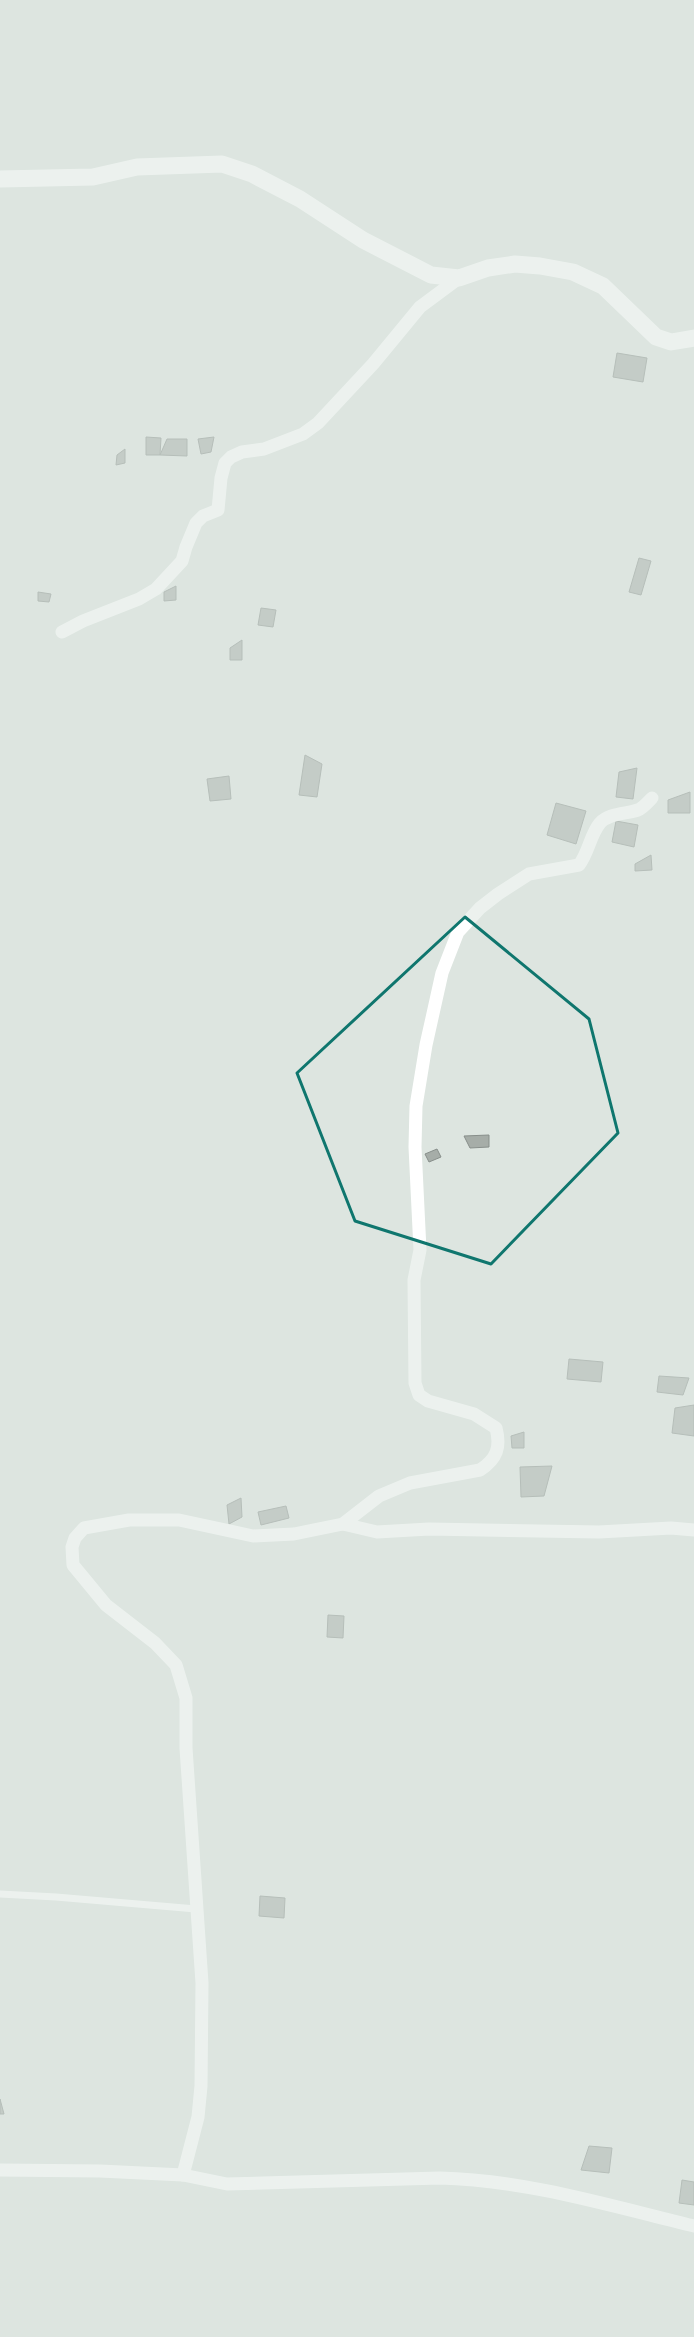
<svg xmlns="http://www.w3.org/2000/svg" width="694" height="2337" viewBox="0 0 694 2337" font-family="'Fira Sans',sans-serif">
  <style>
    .building { fill: #a6ada8; stroke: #888f8b }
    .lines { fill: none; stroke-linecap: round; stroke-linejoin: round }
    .service { stroke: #fff; stroke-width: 7 }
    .minor { stroke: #fff; stroke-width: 13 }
    .tertiary { stroke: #fff; stroke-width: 17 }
    .marked { fill: none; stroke: #0f766e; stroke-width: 3; stroke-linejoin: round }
  </style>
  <rect width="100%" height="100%" fill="#dde5e0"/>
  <!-- building -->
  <g class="building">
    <path d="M617 353 647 358 643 382 613 377Z"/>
    <path d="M146 437 161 438 160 455H146Z"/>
    <path d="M214 437 211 452 201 454 198 439Z"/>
    <path d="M167 439H187V456L160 455Z"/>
    <path d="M125 449V463L116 465 117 455Z"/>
    <path d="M639 558 651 561 641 595 629 592Z"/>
    <path d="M176 586V600L164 601V592Z"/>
    <path d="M38 592 51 594 49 602 38 601Z"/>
    <path d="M261 608 276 610 273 627 258 625Z"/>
    <path d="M242 640V660H230V648Z"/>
    <path d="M305 755 322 764 317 797 299 795Z"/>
    <path d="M637 768 633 799 616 797 619 772Z"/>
    <path d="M229 776 231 799 210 801 207 779Z"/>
    <path d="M690 792V813H668V800Z"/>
    <path d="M556 803 586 811 576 844 547 835Z"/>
    <path d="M616 821 638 825 634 847 612 842Z"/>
    <path d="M651 855 652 870 635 871V864Z"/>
    <path d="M489 1135V1147L470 1148 464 1136Z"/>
    <path d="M437 1149 441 1157 429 1162 425 1154Z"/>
    <path d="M569 1359 603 1362 601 1382 567 1379Z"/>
    <path d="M659 1376 689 1378 683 1395 657 1392Z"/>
    <path d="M694 1405V1436L672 1433 675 1408Z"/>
    <path d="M524 1432V1448H512L511 1436Z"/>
    <path d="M552 1466 544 1496 521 1497 520 1467Z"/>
    <path d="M241 1498 242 1517 229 1524 227 1505Z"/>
    <path d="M286 1506 289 1518 261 1525 258 1512Z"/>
    <path d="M328 1615 344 1616 343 1638 327 1637Z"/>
    <path d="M260 1896 285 1898 284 1918 259 1916Z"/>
    <path d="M0 2099 4 2114H0Z"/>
    <path d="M589 2146 612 2148 609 2173 581 2170Z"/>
    <path d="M682 2180 694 2182V2205L679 2203Z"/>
  </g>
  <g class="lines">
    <!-- service -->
    <path class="service" d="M0 1894 56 1897 196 1909"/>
    <!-- minor -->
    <g class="minor">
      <path d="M62 632 83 621 139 599 156 589 182 561 186 547 196 523 203 516 218 510 221 478 225 463 231 457 242 452 264 449 303 434 318 423 373 364 420 307 459 278"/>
      <path d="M343 1524 377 1532 429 1529 599 1532 671 1528 694 1530"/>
      <path d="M0 2170 100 2171 183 2175 227 2184 440 2178C526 2180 611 2206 694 2226"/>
      <path d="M183 2175 198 2117 201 2086 202 1983 186 1748V1698L176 1665 155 1643 106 1605 73 1565 72 1547 75 1538 84 1528 129 1520H179L253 1536 294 1534 343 1524 379 1496 410 1483 480 1470C497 1459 501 1447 496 1428L474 1414 428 1401 419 1395 415 1383 414 1280 420 1250 415 1147 416 1106 426 1045 442 973 458 932 480 908 498 894 529 874 579 865C589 852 590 835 600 823 609 813 626 814 638 810 643 808 648 802 652 798"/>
    </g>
    <!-- tertiary -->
    <path class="tertiary" d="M0 179 93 177 137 167 222 164 252 174 300 199 363 240 431 275 459 278 488 268 515 264 540 266 573 272 603 286 656 337 671 342 694 338"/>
  </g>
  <!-- marked area -->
  <path d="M0 0H694V2337H0ZM465 917 589 1019 618 1133 491 1264 355 1221 297 1073Z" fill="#dde5e0" fill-opacity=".55" fill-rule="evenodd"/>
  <path class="marked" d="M465 917 589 1019 618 1133 491 1264 355 1221 297 1073Z"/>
</svg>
